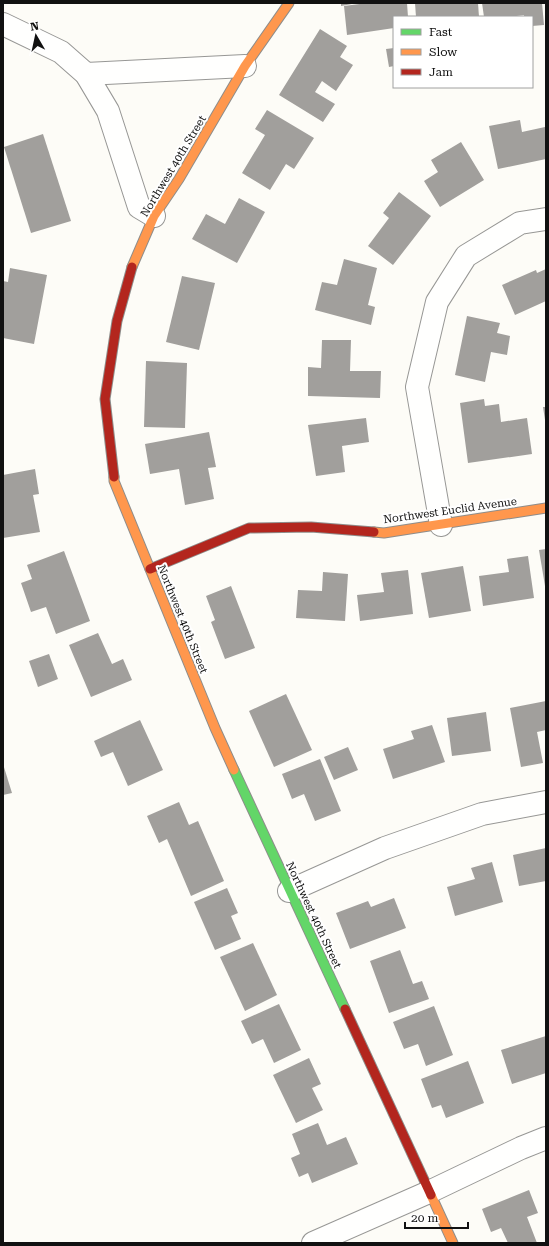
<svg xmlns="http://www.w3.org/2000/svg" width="549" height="1246" viewBox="0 0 549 1246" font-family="'Roboto Serif',serif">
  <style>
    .building { fill: #a19f9c }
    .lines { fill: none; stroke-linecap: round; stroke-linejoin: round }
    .street-casing { stroke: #979795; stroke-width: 24 }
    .fast-casing { stroke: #8e8d8b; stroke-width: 11 }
    .slow-casing { stroke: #8e8d8b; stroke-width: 11 }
    .jam-casing { stroke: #8e8d8b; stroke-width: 11 }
    .street { stroke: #fffffe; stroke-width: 22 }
    .fast { stroke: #63d668; stroke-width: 9 }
    .slow { stroke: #ff974d; stroke-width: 9 }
    .jam { stroke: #b3261e; stroke-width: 9 }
    .labels { text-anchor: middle; stroke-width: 4; stroke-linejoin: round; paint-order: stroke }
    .street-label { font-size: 11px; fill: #111; stroke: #fff }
  </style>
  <rect width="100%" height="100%" fill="#fdfcf7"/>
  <!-- building -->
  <g class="building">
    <path d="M341 3H352V4L341 6Z"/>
    <path d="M367 3H407L408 17H394V28L347 35 344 6Z"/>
    <path d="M415 3H478L479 17H416Z"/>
    <path d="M482 3H542L544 25 532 26V17H524V15L509 17H484Z"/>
    <path d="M320 29 347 46 340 57 353 65 336 91 322 81 315 92 335 104 323 122 279 95Z"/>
    <path d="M394 48V66L389 67 386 49Z"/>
    <path d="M267 110 314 138 294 169 286 164 270 190 242 173 265 135 255 129Z"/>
    <path d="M520 120 522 132 545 127 546 159 498 169 489 126Z"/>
    <path d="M43 134 71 221 31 233 4 147Z"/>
    <path d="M461 142 484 180 440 207 424 181 438 172 431 160Z"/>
    <path d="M399 192 431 216 393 265 368 246 389 218 383 213Z"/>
    <path d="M239 198 265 212 237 263 192 239 206 214 225 224Z"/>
    <path d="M344 259 377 268 368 305 375 307 371 325 315 310 322 282 337 285Z"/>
    <path d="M10 268 47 275 34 344 3 338V281L8 282Z"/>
    <path d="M546 269V301L515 315 502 285 536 270 537 273Z"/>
    <path d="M182 276 215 283 199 350 166 342Z"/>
    <path d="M467 316 500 323 497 333 510 336 507 355 491 352 485 382 455 375Z"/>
    <path d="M322 340H351L350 371H381L380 398 308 396V367L321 368Z"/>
    <path d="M146 361 187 363 185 428 144 427Z"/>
    <path d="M484 399 485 406 499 404 501 422 527 418 532 454 468 463 460 403Z"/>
    <path d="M543 407H546V420H545Z"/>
    <path d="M366 418 369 442 342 446 345 472 316 476 308 425Z"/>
    <path d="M209 432 216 467 208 468 214 499 185 505 179 469 150 474 145 444Z"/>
    <path d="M35 469 39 494 33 495 40 532 3 538V475Z"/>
    <path d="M546 549V586H545L539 550Z"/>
    <path d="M64 551 90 621 56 634 46 607 31 612 21 583 32 579 27 565Z"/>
    <path d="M528 556 534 598 483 606 479 576 509 572 507 559Z"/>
    <path d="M463 566 471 611 429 618 421 573Z"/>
    <path d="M408 570 413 614 360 621 357 595 384 592 381 573Z"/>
    <path d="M323 572 348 574 345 621 296 618 298 590 322 591Z"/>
    <path d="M231 586 255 648 225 659 211 622 215 620 206 596Z"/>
    <path d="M98 633 112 664 123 659 132 680 91 697 69 645Z"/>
    <path d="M49 654 58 679 38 687 29 661Z"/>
    <path d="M286 694 312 750 274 767 249 711Z"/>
    <path d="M546 701V730L537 732 543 763 521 767 510 708Z"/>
    <path d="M486 712 491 751 452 756 447 718Z"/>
    <path d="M140 720 163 770 128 786 113 752 101 757 94 741Z"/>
    <path d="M432 725 445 762 393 779 383 749 414 739 411 731Z"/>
    <path d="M348 747 358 770 334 780 324 757Z"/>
    <path d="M320 759 341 811 315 821 304 794 292 799 282 774Z"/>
    <path d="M3 764 12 793 3 795Z"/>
    <path d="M179 802 189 825 198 821 224 881 191 896 167 839 159 843 147 816Z"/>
    <path d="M546 848V881L519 886 513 855Z"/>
    <path d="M492 862 503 902 455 916 447 887 475 879 471 868Z"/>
    <path d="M227 888 238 913 231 916 241 939 215 950 194 902Z"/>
    <path d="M394 898 406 928 350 949 336 913 368 901 371 907Z"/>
    <path d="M253 943 277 995 245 1011 220 957Z"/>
    <path d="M400 950 413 984 422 981 429 999 389 1013 370 961Z"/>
    <path d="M279 1004 301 1050 274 1063 263 1039 252 1044 241 1021Z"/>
    <path d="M434 1006 453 1055 426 1066 418 1044 404 1049 393 1022Z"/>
    <path d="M546 1036V1073L512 1084 501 1050Z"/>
    <path d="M309 1058 321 1084 312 1088 323 1110 296 1123 273 1075Z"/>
    <path d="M468 1061 484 1103 446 1118 441 1105 432 1108 421 1079Z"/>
    <path d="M318 1123 327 1145 346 1137 358 1164 312 1183 308 1173 299 1177 291 1158 300 1154 292 1134Z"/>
    <path d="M529 1190 538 1213 527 1217 537 1243H508L501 1228 491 1232 482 1209Z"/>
  </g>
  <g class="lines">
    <!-- street casing -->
    <g class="street-casing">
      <g id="street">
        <path d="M3 24 61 52 86 74 108 111 139 207 154 216"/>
        <path d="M86 74 245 66"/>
        <path d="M441 525 417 387 437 302 466 256 520 223 546 219"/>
        <path d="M289 891 385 848 482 814 546 802"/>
        <path d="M313 1243 429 1192 521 1148 546 1138"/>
      </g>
    </g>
    <!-- fast casing -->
    <g class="fast-casing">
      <path id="fast" d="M234 770 345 1009"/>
    </g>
    <!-- slow casing -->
    <g class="slow-casing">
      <g id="slow">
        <path d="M132 267 154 216 179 179 245 66 289 3"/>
        <path d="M114 477V481L215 728 234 770"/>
        <path d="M374 532 384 533 546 508"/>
        <path d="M431 1195 453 1243"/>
      </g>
    </g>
    <!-- jam casing -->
    <g class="jam-casing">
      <g id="jam">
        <path d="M114 477 105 399 117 321 132 267"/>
        <path d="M150 569 249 528 311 527 374 532"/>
        <path d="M345 1009 431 1195"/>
      </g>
    </g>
    <!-- street -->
    <use href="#street" class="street"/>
    <!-- fast -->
    <use href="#fast" class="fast"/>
    <!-- slow -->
    <use href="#slow" class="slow"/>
    <!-- jam -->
    <use href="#jam" class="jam"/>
  </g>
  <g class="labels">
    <!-- street labels -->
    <g class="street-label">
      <text transform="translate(173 166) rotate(-59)" y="4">Northwest 40th Street</text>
      <text transform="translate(450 510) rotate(-8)" y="4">Northwest Euclid Avenue</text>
      <text transform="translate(183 619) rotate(68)" y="4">Northwest 40th Street</text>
      <text transform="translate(314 915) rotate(65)" y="4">Northwest 40th Street</text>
    </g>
  </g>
  <!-- border -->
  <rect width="549" height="1246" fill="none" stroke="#111111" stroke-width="8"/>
  <!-- legend -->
  <rect x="393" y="16" width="140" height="72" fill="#ffffff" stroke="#a0a0a0"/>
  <rect x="401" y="29" width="20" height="6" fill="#63d668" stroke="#a0a0a0"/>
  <text x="429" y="36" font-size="12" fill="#111111">Fast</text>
  <rect x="401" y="49" width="20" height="6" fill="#ff974d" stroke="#a0a0a0"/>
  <text x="429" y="56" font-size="12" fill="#111111">Slow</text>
  <rect x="401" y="69" width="20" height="6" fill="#b3261e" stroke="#a0a0a0"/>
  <text x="429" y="76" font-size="12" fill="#111111">Jam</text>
  <!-- north arrow -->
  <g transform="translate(36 36) rotate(351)" stroke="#ffffff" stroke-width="3" paint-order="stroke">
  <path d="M0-3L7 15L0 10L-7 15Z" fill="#111111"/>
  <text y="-6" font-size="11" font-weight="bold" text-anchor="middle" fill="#111111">N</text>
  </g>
  <!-- scale -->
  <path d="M405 1222v6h63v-6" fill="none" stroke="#111111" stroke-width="2"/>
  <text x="411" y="1222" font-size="12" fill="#111111" stroke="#ffffff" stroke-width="3" paint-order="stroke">20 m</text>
</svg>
